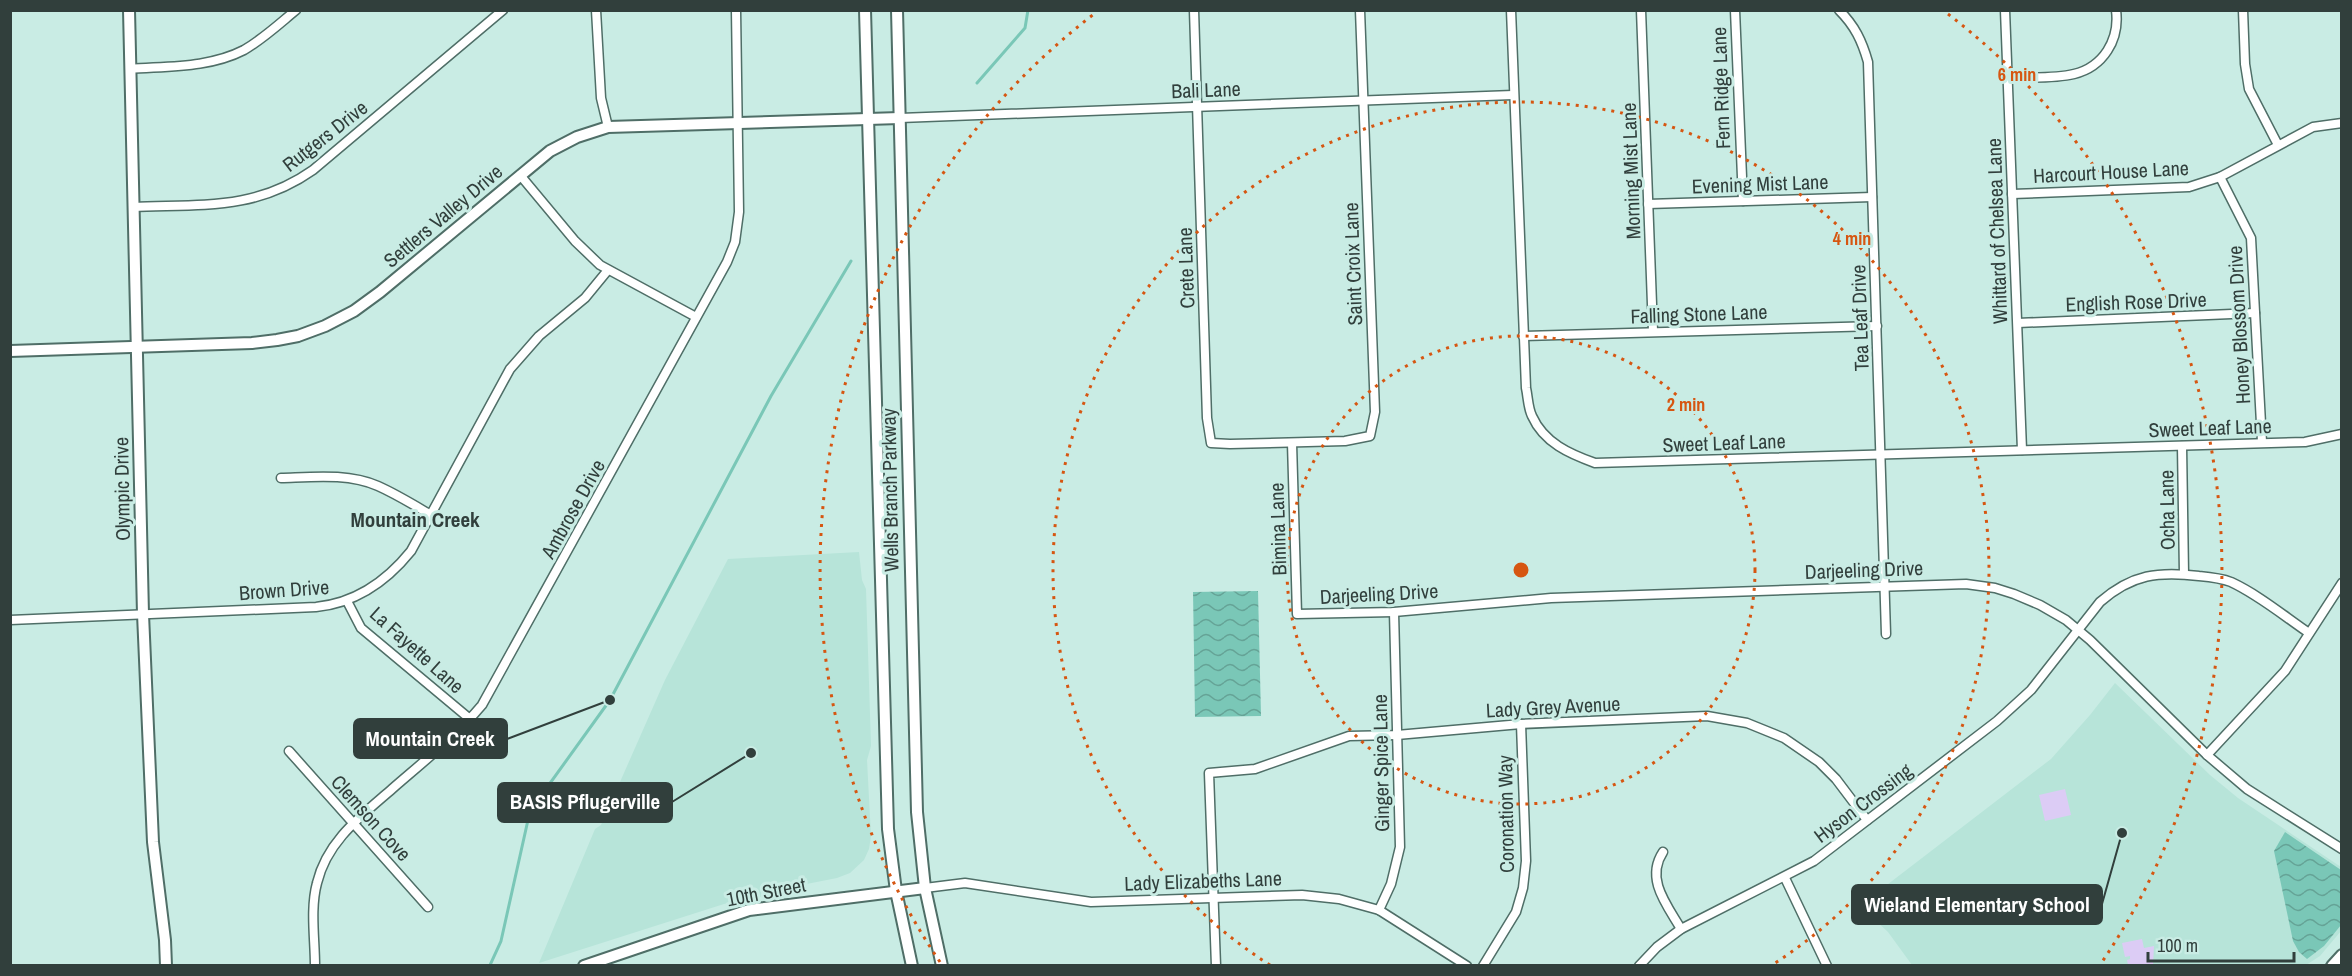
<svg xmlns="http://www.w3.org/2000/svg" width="2352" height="976" viewBox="0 0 2352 976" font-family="'Archivo Narrow',sans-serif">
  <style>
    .built { fill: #b7e4d9 }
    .park { fill: #dcccf5 }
    .water { fill: url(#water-waves) }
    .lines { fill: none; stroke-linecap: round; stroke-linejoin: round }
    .stream { stroke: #7ac7b7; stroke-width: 3 }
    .minor-casing { stroke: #4f6e67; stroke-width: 11 }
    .tertiary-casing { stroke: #4f6e67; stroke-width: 14 }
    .secondary-casing { stroke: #4f6e67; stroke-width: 14 }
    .minor { stroke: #fff; stroke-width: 8 }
    .tertiary { stroke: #fff; stroke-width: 10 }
    .secondary { stroke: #fff; stroke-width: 10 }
    .ring { fill: none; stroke: #d65611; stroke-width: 3; stroke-dasharray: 3 6 }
    .labels { text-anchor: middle; stroke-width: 6; stroke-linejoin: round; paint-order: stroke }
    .street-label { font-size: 20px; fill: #313f3c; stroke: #c9ece4 }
    .neighbourhood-label { font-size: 21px; font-weight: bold; fill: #313f3c; stroke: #c9ece4 }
    .centre { fill: #d65611; stroke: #c9ece4; stroke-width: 3 }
    .ring-label { font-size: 18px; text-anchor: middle; font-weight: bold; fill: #d65611; stroke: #c9ece4; stroke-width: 6; stroke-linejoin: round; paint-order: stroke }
    .leader { fill: none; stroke: #313f3c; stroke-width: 2 }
    .callout-dot { fill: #313f3c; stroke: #c9ece4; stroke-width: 2 }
    .callout { fill: #313f3c; stroke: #313f3c; stroke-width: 2 }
    .callout-label { font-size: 21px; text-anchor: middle; font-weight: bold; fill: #fff }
  </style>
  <defs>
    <pattern id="water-waves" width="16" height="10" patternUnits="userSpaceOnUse" patternTransform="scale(1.5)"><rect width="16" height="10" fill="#7ac7b7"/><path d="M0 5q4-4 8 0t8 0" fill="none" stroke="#65a396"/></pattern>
  </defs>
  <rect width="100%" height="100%" fill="#c9ece4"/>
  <!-- built -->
  <g class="built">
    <path d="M859 552 862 580 866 589 871 746 867 760 871 836 869 849 864 860 850 873 837 878 771 891 765 896 724 904 539 963 595 829 601 825 665 680 728 559Z"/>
    <path d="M2115 683 2210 775 2238 798 2341 867V931L2320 956 2306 965H1912L1888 932 1874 919 1866 901 2051 759 2090 715Z"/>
  </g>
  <!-- park -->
  <g class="park">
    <path d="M2065 789 2071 815 2045 821 2039 795Z"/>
    <path d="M2142 939 2144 948 2154 946 2153 965H2128L2127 960 2130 959V956L2125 957 2122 943Z"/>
  </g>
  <!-- water -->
  <g class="water">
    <path d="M1258 591 1261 716 1195 717 1193 592Z"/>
    <path d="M2285 832 2341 870V925L2324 946 2307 959 2299 952 2293 941 2274 851Z"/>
  </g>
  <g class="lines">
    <!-- stream -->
    <g class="stream">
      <path d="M977 83 1025 28 1028 10"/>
      <path d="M490 965 501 941 530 811 610 700 771 396 851 261"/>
    </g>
    <!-- minor casing -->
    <g class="minor-casing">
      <g id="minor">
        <path d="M596 10 601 98 608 127"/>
        <path d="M1194 10 1207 418 1211 443 1230 444 1345 441 1370 436 1375 412 1360 10"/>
        <path d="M1511 10 1526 388C1528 397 1528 408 1532 416 1544 443 1570 454 1595 463L2305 442 2342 434"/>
        <path d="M1641 10 1653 331"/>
        <path d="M1735 10 1743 201"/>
        <path d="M1839 10C1855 26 1862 41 1868 62L1886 634"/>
        <path d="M2005 10 2022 450"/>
        <path d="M2243 10 2245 64 2249 89 2278 145"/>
        <path d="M130 69C168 66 209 68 244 50 263 39 279 24 296 10"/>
        <path d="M2008 78C2029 77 2053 79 2074 74 2103 67 2120 40 2116 10"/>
        <path d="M900 118 1513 95"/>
        <path d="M520 175 575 241 600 265 696 317"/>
        <path d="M2220 177 2251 238 2262 442"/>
        <path d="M2012 194 2189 187 2220 177 2313 127 2342 123"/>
        <path d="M1648 204 1872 197"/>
        <path d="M133 207C200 204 255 211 313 170L503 10"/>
        <path d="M2018 323 2255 313"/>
        <path d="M1523 336 1877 326"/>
        <path d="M1292 443 1297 614 1394 612 1551 598 1966 584 1995 588 2014 594 2040 605 2066 620 2090 640 2207 755 2247 789 2342 849"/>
        <path d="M2182 446 2184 574"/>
        <path d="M281 478C313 477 348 473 378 486 396 494 414 505 431 515"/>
        <path d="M347 601 361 628 470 719"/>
        <path d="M10 620 316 607C356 603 386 582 411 551L510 369 539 336 585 298 608 270"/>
        <path d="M289 751 428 907"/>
        <path d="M2207 755 2285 671 2342 583"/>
        <path d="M1663 852C1645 879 1667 905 1681 929"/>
        <path d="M1785 878 1827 966"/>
        <path d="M925 888 965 883 1091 902 1302 895 1339 899 1379 910 1467 966"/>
        <path d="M1379 910 1391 884 1400 847 1394 612"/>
        <path d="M315 966C315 939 310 909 317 883 327 841 361 816 392 789 423 762 456 736 482 705L727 262 735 242 739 212 736 10"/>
        <path d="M1216 966 1209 773 1255 769 1349 736 1397 735 1521 724 1707 716 1747 723 1784 738 1819 762 1836 779 1867 820"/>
        <path d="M1483 966 1516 912 1523 888 1526 861 1521 724"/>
        <path d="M1639 966 1657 947 1681 929 1814 861 1997 721 2031 690 2100 602C2132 574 2159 571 2199 576 2210 577 2221 578 2231 582 2259 595 2284 616 2309 633"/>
      </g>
    </g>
    <!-- tertiary casing -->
    <g class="tertiary-casing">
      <g id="tertiary">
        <path d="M129 10 143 614 153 842 165 940 166 966"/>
        <path d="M10 351 252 343 277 340 298 336 325 326 354 311 380 292 550 151 577 137 608 127 900 118"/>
        <path d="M584 966 749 910 925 888"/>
        <path d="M2332 966 2342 955"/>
      </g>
    </g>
    <!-- secondary casing -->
    <g class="secondary-casing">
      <g id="secondary">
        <path d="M865 10 888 829 896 891 912 966"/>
        <path d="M897 10 917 812 925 888 942 966"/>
      </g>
    </g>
    <!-- minor -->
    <use href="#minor" class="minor"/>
    <!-- tertiary -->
    <use href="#tertiary" class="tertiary"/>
    <!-- secondary -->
    <use href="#secondary" class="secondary"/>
  </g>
  <!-- distance rings -->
  <g class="ring">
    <circle cx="1521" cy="570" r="234"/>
    <path d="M1270 965A468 468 0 1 1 1772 965"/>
    <path d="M940 962A701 701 0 0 1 1094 14M1948 14A701 701 0 0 1 2102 962"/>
  </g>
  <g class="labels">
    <!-- street labels -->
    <g class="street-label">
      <text transform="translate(1721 88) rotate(-92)" y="7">Fern Ridge Lane</text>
      <text transform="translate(1206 90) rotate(-2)" y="7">Bali Lane</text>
      <text transform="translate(325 136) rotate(-38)" y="7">Rutgers Drive</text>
      <text transform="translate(1631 171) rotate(-92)" y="7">Morning Mist Lane</text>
      <text transform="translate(2111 172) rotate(-3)" y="7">Harcourt House Lane</text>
      <text transform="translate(1760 184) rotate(-2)" y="7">Evening Mist Lane</text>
      <text transform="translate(443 216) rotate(-40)" y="7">Settlers Valley Drive</text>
      <text transform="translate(1997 231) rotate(-92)" y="7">Whittard of Chelsea Lane</text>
      <text transform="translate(1353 264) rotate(-92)" y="7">Saint Croix Lane</text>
      <text transform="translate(1186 268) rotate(-92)" y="7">Crete Lane</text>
      <text transform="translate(2136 302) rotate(-2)" y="7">English Rose Drive</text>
      <text transform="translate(1699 314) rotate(-2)" y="7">Falling Stone Lane</text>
      <text transform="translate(1860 318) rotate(-92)" y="7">Tea Leaf Drive</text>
      <text transform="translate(2239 325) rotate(-93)" y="7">Honey Blossom Drive</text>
      <text transform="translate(2210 428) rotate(-2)" y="7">Sweet Leaf Lane</text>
      <text transform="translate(1724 443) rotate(-2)" y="7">Sweet Leaf Lane</text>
      <text transform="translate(122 489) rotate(-91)" y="7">Olympic Drive</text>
      <text transform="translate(890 490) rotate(-91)" y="7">Wells Branch Parkway</text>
      <text transform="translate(573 509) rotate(-61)" y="7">Ambrose Drive</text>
      <text transform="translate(2167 510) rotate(-91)" y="7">Ocha Lane</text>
      <text transform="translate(1278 529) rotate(-92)" y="7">Bimina Lane</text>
      <text transform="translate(1864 570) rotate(-2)" y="7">Darjeeling Drive</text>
      <text transform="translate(284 590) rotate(-4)" y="7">Brown Drive</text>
      <text transform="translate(1379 594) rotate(-3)" y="7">Darjeeling Drive</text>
      <text transform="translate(417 650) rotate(42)" y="7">La Fayette Lane</text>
      <text transform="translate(1553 707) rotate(-3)" y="7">Lady Grey Avenue</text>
      <text transform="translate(1381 763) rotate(-91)" y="7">Ginger Spice Lane</text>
      <text transform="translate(1863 803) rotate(-37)" y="7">Hyson Crossing</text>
      <text transform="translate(1506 814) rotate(-91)" y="7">Coronation Way</text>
      <text transform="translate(371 818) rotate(48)" y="7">Clemson Cove</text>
      <text transform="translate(1203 881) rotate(-2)" y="7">Lady Elizabeths Lane</text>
      <text transform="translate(766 892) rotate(-11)" y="7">10th Street</text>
    </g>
    <!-- neighbourhood labels -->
    <g class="neighbourhood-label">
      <text x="415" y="527">Mountain Creek</text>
    </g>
  </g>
  <circle cx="1521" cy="570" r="9" class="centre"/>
  <g class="ring-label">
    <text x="2017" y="81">6 min</text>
    <text x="1852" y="245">4 min</text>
    <text x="1686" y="411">2 min</text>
  </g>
  <!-- callouts -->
  <path class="leader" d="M610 700L507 739M751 753L672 802M2122 833L2102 904"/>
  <g class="callout-dot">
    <circle cx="610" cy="700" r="6"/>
    <circle cx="751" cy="753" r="6"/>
    <circle cx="2122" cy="833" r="6"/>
  </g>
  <g class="callout">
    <rect x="354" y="719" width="153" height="39" rx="6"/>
    <rect x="498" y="783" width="174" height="39" rx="6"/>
    <rect x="1852" y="885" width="250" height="39" rx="6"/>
  </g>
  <g class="callout-label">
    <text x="430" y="746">Mountain Creek</text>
    <text x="585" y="809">BASIS Pflugerville</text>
    <text x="1977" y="912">Wieland Elementary School</text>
  </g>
  <!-- border -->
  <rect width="2352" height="976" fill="none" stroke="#313f3c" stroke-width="24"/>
  <!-- scale -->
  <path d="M2148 952v9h146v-9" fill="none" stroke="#313f3c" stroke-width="3"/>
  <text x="2157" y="952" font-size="18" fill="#313f3c" stroke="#c9ece4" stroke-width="4.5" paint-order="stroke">100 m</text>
</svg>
